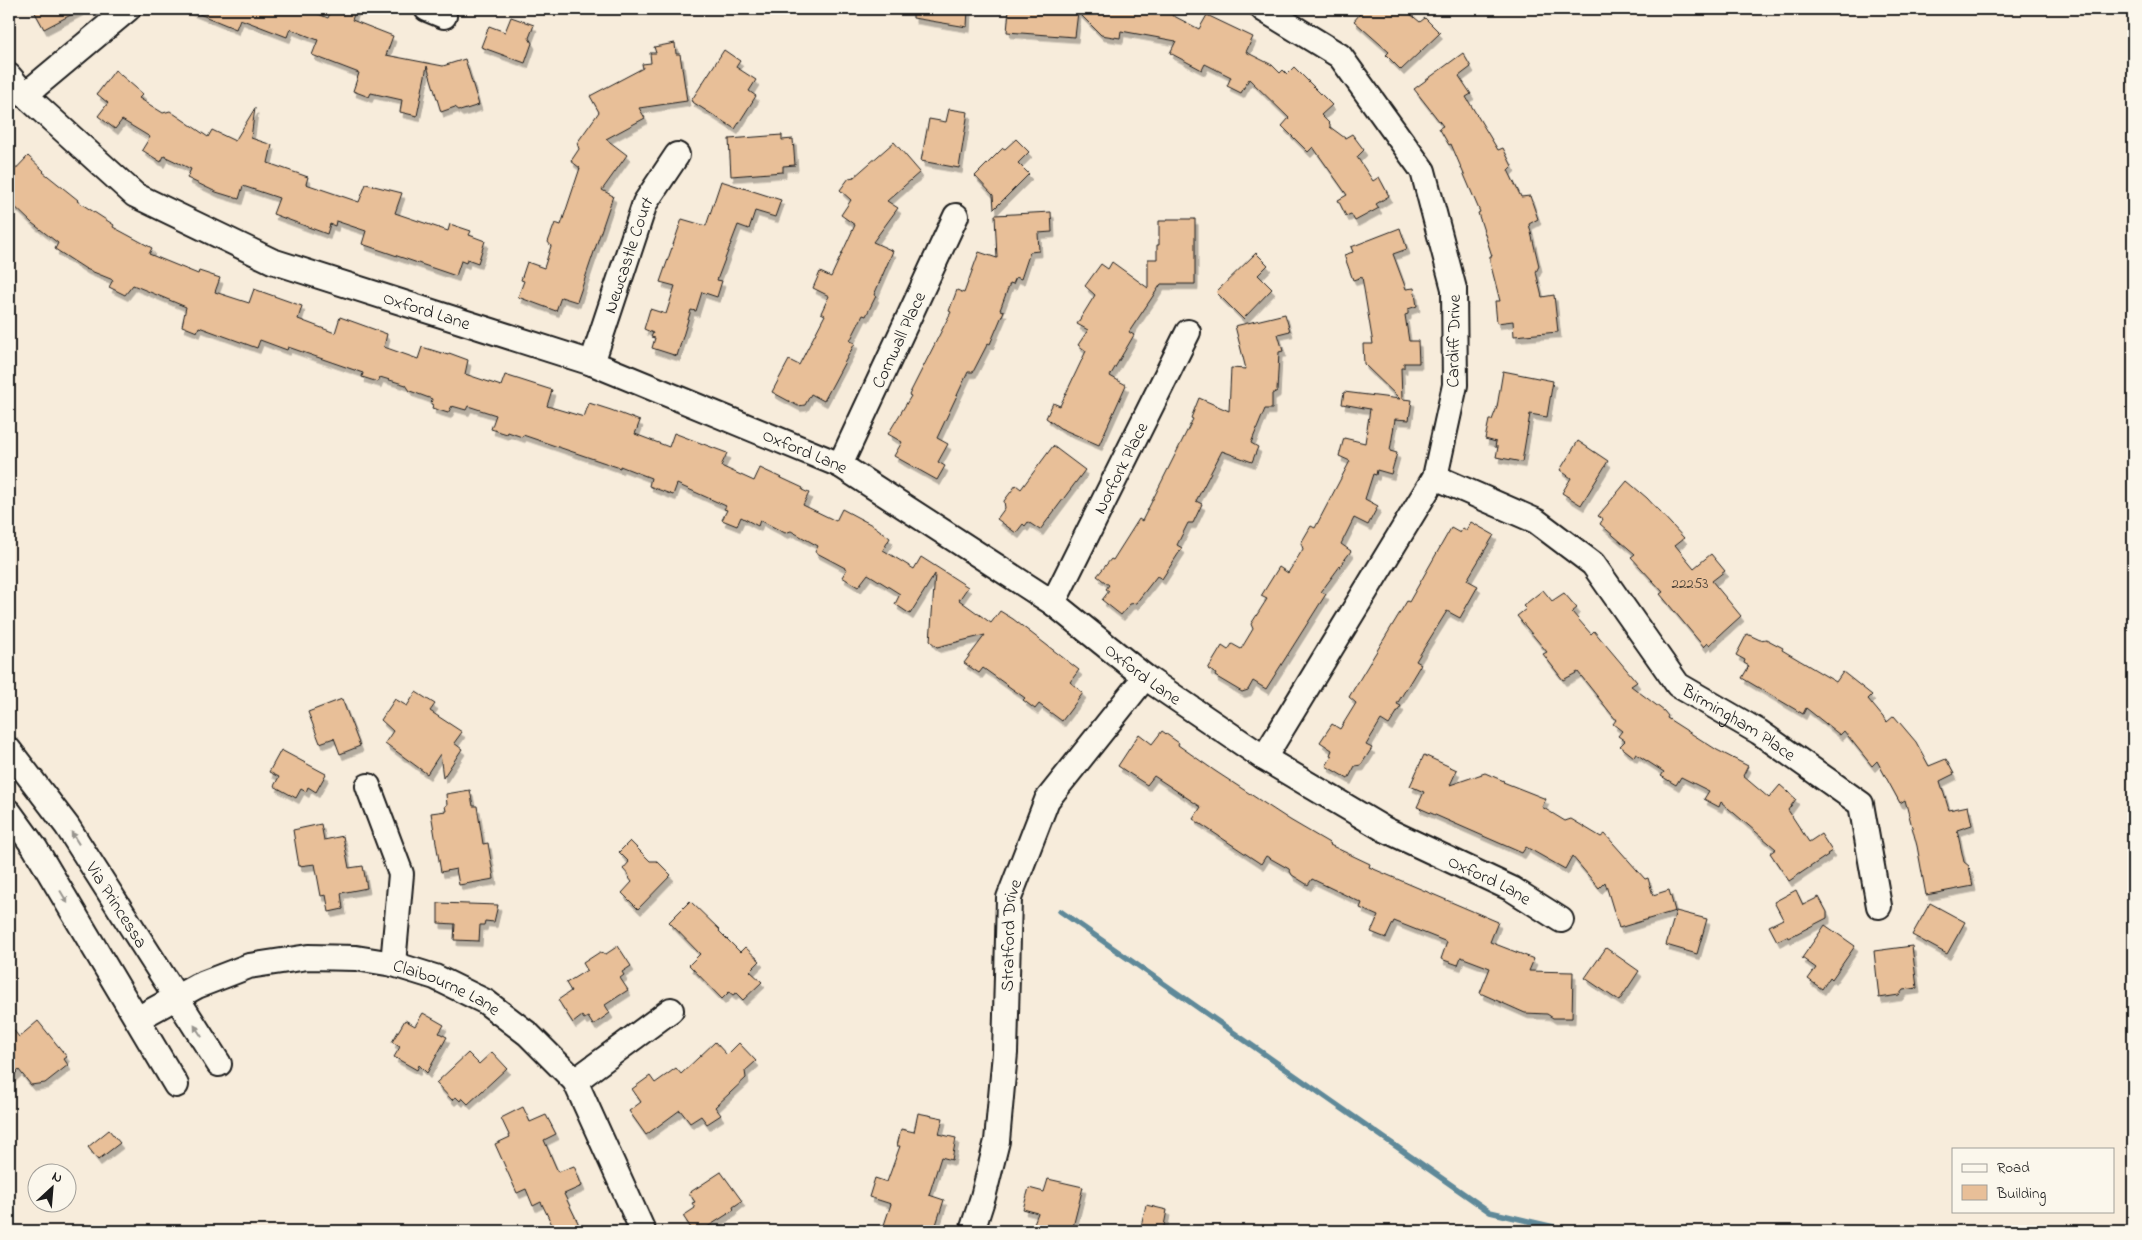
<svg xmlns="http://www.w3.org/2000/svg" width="2142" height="1240" viewBox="0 0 2142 1240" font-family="'Indie Flower',sans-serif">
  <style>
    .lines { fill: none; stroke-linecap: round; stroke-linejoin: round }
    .stream { stroke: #5e8999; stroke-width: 5.5 }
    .building { fill: #e8bf98; stroke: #1c1c1c; filter: url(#shadow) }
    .minor-casing { stroke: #1c1c1c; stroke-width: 28 }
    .minor { stroke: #fbf7ec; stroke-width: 24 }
    .oneway { fill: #97948e }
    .labels { text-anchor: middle; stroke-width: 4; stroke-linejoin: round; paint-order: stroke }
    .number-label { font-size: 15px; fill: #4f453b }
    .street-label { font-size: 18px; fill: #1c1c1c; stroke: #fbf7ec }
  </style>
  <defs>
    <filter id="shadow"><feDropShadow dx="3" dy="5.5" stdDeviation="0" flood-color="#0004"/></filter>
  </defs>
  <rect width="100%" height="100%" fill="#f7ecdb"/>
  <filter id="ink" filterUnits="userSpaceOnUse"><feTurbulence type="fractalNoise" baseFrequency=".02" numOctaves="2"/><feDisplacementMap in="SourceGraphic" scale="10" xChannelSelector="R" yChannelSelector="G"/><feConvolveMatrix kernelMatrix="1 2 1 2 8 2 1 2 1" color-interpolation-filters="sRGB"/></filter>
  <g filter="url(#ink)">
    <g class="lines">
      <!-- stream -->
      <path class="stream" d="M1060 911 1490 1212 1571 1231"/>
    </g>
    <!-- building -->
    <g class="building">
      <path d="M33 9H82L44 29Z"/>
      <path d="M187 9H306L328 18 332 9H356L352 20 393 36 386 55 443 66 465 59 479 105 460 111 455 107 441 112 427 66 417 116 400 112 402 100 371 93 369 97 353 91 359 73 312 55 318 40 290 29 287 37 240 19 236 29Z"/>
      <path d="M913 9H968L967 27 913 18Z"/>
      <path d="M1009 9H1158V12L1170 14 1199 29 1207 15 1253 37 1246 52 1272 65 1280 73 1283 70 1287 74 1294 67 1332 105 1321 115 1330 124V127L1345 138 1352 134 1364 150 1357 157 1373 181 1379 177 1389 196 1376 204 1379 208 1355 221 1351 214 1346 216 1338 200 1347 195 1313 147 1308 152 1282 126 1289 118 1249 79 1241 93 1227 86 1231 77 1205 64 1202 70 1170 53 1176 41 1121 31 1120 38 1101 35 1078 12 1075 37 1007 32Z"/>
      <path d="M1364 9H1404L1420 22 1425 18 1440 33 1401 70 1386 55 1389 52 1354 21Z"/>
      <path d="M511 17 534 25 529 38 532 43 525 63 481 47 489 26 505 32Z"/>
      <path d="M675 43 676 54H680L687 101 639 108 645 118 606 139 627 155 602 190 613 196 577 302 561 297 556 311 518 297 524 281 521 280 527 262 544 268 551 246 548 242 555 223 561 225 580 168 571 161 579 149 577 143 599 112 590 96 643 68 642 64 651 63 650 53H656L654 47Z"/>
      <path d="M724 50 740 61 736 67 756 80 749 91 756 96 735 129 691 101Z"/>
      <path d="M1463 53 1471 67 1459 76 1471 94 1466 97 1498 150 1503 148 1512 166 1508 170 1521 197 1530 196 1538 219 1529 224 1539 266 1536 272 1542 297 1554 295 1558 332 1514 336 1513 321 1497 323 1495 301H1500L1490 262V256H1492L1478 213 1480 212 1451 144 1449 145 1439 128 1443 126 1414 89Z"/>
      <path d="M115 70 143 94 139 98 163 113 170 111 208 137 212 130 235 141 255 108 251 138 272 145 268 163 308 177 306 184 359 202 366 184 402 193 395 213 448 231 450 224 471 231 469 235 485 241 478 263 467 259 466 263 461 261 456 276 362 244 366 231 336 221 335 226 330 224 327 234 273 214 279 198 243 186 239 199 216 192 187 178 191 169 164 156 161 162 142 150 150 137 122 120 115 129 98 116 108 103 97 94Z"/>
      <path d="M949 109 968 112 959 168 921 161 929 119 946 122Z"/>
      <path d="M782 135V140L793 139 795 165 783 166V172L731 176 729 139Z"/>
      <path d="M1016 139 1029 152 1018 163 1029 174 994 209 993 195 975 176 1003 148 1005 149Z"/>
      <path d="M894 142 920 172 887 201 898 208 873 242 893 251 874 295 876 296 866 316 863 315 850 341 855 343 824 401 811 394 805 405 798 406 772 392 789 360 799 365 825 315 821 313 829 296 813 288 820 272 831 277 855 225 841 215 851 200 840 190 849 178 854 177Z"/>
      <path d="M28 156 44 171 43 172 78 200 77 201 114 225 113 227 152 248 149 254 198 274 199 271 220 278 215 292 249 303 254 289 302 306 298 319 335 333 340 317 387 334 384 347 418 359 422 347 448 355 449 353 468 360 465 374 501 386 505 375 552 390 547 406 584 417 589 403 611 410 640 421 635 434 669 447 674 433 727 453 721 466 754 481 760 468 803 488 802 490 809 493 803 505 836 521 842 509 874 526 890 538 883 550 914 569 921 557 968 587 959 600 991 623 1000 611 1013 619 1079 670 1070 682 1083 693 1062 721 1039 704 1035 709 1023 700 1025 698 983 668 979 673 964 663 985 635 937 647 930 641 935 574 910 614 895 604 900 594 868 574 858 587 842 577 847 569 815 552 818 546 791 531 785 533 760 520 758 526 741 517 737 526 722 520 727 510 724 509 726 506 677 484 673 495 649 486 651 478 620 466V468L523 435 522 437 508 432 507 434 491 429 496 415 468 406 466 410 452 406 448 413 432 408 433 405 431 404 432 399 410 391 406 385 380 377 378 382 362 377 363 373 288 347 287 350 260 340 257 348 199 327 197 332 182 326 186 307 133 285 125 295 109 287 113 280 86 269 55 249 58 243 32 223 9 201V176Z"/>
      <path d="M721 181 781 200 775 217 755 211 749 229 738 225 717 280 722 281 717 297 702 292 696 311 691 310 677 356 652 348 655 338 651 337 653 333 644 329 650 309 666 314 675 286 660 282 682 219 706 226Z"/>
      <path d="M1051 212 1052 232 1038 233 1039 251 1030 252 1021 279 1016 277 1013 284 1010 283 1000 310 1004 311 990 344 988 343 973 372H968L937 438 948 444 938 462 945 466 937 480 894 456 902 442 888 434 911 396 909 395 951 312 949 311 957 290 964 293 979 252 997 258 995 215Z"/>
      <path d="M1167 219H1195V284H1161L1129 332 1134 335 1110 376 1126 385 1099 445 1060 428 1046 418 1053 403 1060 406 1086 351 1078 345 1088 330 1077 324 1095 295 1085 286 1101 264 1108 269 1112 262 1148 288V259H1157V245H1159V221H1167Z"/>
      <path d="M1400 228 1407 249 1393 254 1406 289 1414 288 1417 306 1408 309V314L1405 315 1409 341H1418L1419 363H1404V368H1401L1402 399 1412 400 1409 420 1395 419 1390 451 1397 453 1391 474 1377 470 1376 475 1373 474 1365 499 1378 506 1368 525 1354 518 1341 544 1351 551 1321 592 1326 594 1266 689 1253 681 1248 690 1242 692 1215 676 1216 674 1208 669 1222 646 1228 650 1232 644 1241 649 1253 629 1251 624 1267 599 1261 596 1279 567 1288 573 1303 549 1301 543 1311 526 1315 528 1350 461 1339 456 1344 438 1365 443 1370 409 1342 404 1344 392 1400 399 1364 364 1363 344H1373L1362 277 1353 280 1344 255 1353 252 1351 247Z"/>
      <path d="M1256 253 1268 265 1258 275 1272 289 1243 319 1216 292Z"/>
      <path d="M1285 314 1290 331 1278 334 1283 351 1279 352 1277 391 1272 394V409H1265L1251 443 1258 447 1252 462 1222 451 1196 501 1202 504 1193 523H1188L1177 545 1182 548 1162 579 1157 576 1136 603 1130 604 1121 615 1102 600 1109 591 1106 589 1109 585 1097 576 1111 559 1113 560 1139 519 1142 521 1193 419 1191 418 1199 398 1229 411 1231 368 1246 369 1235 326Z"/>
      <path d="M1503 371 1553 381 1547 417 1530 414 1522 462 1496 457 1498 447H1495L1496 442 1485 439 1489 420H1492L1497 407Z"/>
      <path d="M1578 441 1608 461 1581 505 1562 493 1571 478 1560 470Z"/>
      <path d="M1053 446 1085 470 1040 530 1028 522 1025 526 1023 524 1016 533 997 519 1005 508 1004 501 1016 485 1021 489Z"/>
      <path d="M1627 481 1647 498 1684 538 1675 545 1694 568 1711 554 1725 571 1712 581 1741 616 1709 645 1708 643 1704 647 1674 611 1660 594 1663 592 1631 557 1635 554 1600 524 1603 519 1598 516Z"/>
      <path d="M1471 522 1494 535 1467 580 1478 586 1460 618 1447 611 1416 661 1421 664 1397 704 1401 706 1389 725 1381 720 1366 745 1372 748 1361 765 1355 766 1348 779 1326 766 1332 756 1330 755 1332 750 1320 742 1332 724 1340 729 1356 703 1349 697 1407 601 1409 602 1451 528 1460 533 1463 528 1466 530Z"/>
      <path d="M1543 590 1552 601 1564 593 1577 608 1572 612 1591 634 1594 631 1637 682 1631 686 1664 711 1668 716 1667 718 1717 750 1748 766 1743 776 1769 798 1780 785 1796 799 1788 810 1809 842 1821 834 1832 851 1827 854 1828 855 1789 881 1770 853 1776 849 1721 802 1719 807 1704 799 1709 791 1681 777 1676 785 1661 776 1664 772 1636 754 1634 757 1620 746 1625 741 1618 736 1622 731 1613 724 1616 720 1578 672 1563 680 1543 654 1547 652 1517 616 1526 609 1523 606Z"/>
      <path d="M1747 634 1760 640 1766 639 1783 648 1782 650 1836 682 1843 672 1872 695 1868 699 1887 722 1894 716 1916 742 1929 766 1946 759 1954 774 1940 781 1949 810 1968 806 1972 825 1957 830 1964 862 1969 866 1973 886 1926 895 1917 846 1905 800 1900 803 1877 761 1872 766 1844 731 1840 735 1806 708 1803 714 1742 678 1749 666 1744 663 1745 660 1736 655Z"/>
      <path d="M416 692 435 704 430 711 462 732 454 743 462 749 443 778 440 754 427 774 385 743 393 731 381 720 395 699 407 706Z"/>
      <path d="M342 699 360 746 340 754 334 738 320 743 308 712Z"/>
      <path d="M1162 731 1179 743 1178 745 1215 771 1290 820 1331 844 1330 845 1370 864 1369 867 1498 922 1490 942 1534 959 1529 971 1573 972 1572 1018H1553L1547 1014 1525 1013 1480 993 1490 968 1461 957 1458 965 1441 959 1447 942 1394 921 1386 938 1371 932 1378 916 1360 908 1362 903 1312 879 1308 885 1292 875 1289 869 1266 856 1261 864 1193 819 1201 807 1154 776 1147 785 1118 766 1139 734 1152 744Z"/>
      <path d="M281 750 326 774 316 792 308 787 306 792 301 789 296 798 274 786 279 777 269 772Z"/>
      <path d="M1424 755 1457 770 1450 785 1485 773 1504 781 1503 782 1546 799 1542 807 1565 821 1571 819 1601 837 1605 834 1645 879 1648 878 1653 895 1669 890 1675 911 1619 928 1605 882 1599 888 1572 856 1565 869 1526 847 1522 853 1417 807 1424 792 1410 786Z"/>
      <path d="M470 790 473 806H477L483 844 488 843 494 879 459 885 456 869 441 872 431 813 446 811 445 806 447 805 446 794Z"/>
      <path d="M321 824 324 840 343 836 349 868 363 866 367 888 341 893 343 909 329 912 326 895 321 896 315 864 299 866 293 830Z"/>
      <path d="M630 841 650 861H657L671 875 638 909 622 893 632 882 629 878 630 877 623 869 629 862 619 852Z"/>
      <path d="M1796 890 1803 905 1819 897 1827 912V918L1788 938 1787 936 1777 941 1769 926 1783 919 1774 902Z"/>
      <path d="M690 901 720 930 719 931 740 952 745 947 760 961 750 971 762 982 743 1000 736 993 733 995 729 992 722 999 689 965 700 954 669 922Z"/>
      <path d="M438 903 498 905 494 922 485 921 484 925H480L479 941 454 940 455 924 438 923Z"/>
      <path d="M1930 903 1965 922 1947 954 1912 935Z"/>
      <path d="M1676 911 1707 919 1697 954 1666 945Z"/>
      <path d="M1825 925 1855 946 1832 979 1830 977 1822 989 1808 979 1816 968 1802 958Z"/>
      <path d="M618 946 631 966 622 972 624 975 620 978 628 990 605 1005 610 1013 593 1025 588 1017 584 1019 582 1016 573 1023 558 1000 571 991 566 983 587 970 583 963 600 952 606 954Z"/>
      <path d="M1912 946 1917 988 1903 990 1899 995 1879 998 1874 951Z"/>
      <path d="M1606 948 1639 971 1619 1001 1585 978Z"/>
      <path d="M423 1013 444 1025 439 1033 447 1037 427 1073 419 1065 417 1070 394 1057 400 1047 392 1042 405 1020 415 1026Z"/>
      <path d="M38 1021 67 1057 64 1059 68 1065 45 1083 31 1085 19 1070 9 1079V1024L19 1037Z"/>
      <path d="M715 1042 727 1055 739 1043 756 1061 745 1071 746 1078 715 1107 721 1115 707 1124 701 1116 690 1123 680 1110 646 1135 629 1111 641 1102 632 1089 650 1076 655 1083 676 1068 681 1074Z"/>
      <path d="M492 1052 507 1068 468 1104 462 1098 460 1101 456 1097 452 1100 436 1083 468 1053 479 1064Z"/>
      <path d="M523 1107 530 1122 546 1115 556 1134 544 1140 558 1172 574 1166 582 1186 564 1194 582 1231H555L541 1202 533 1206 526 1189 517 1193 495 1144 510 1137 501 1118Z"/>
      <path d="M918 1113 943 1118 939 1134 956 1138 952 1160 941 1157 929 1195 944 1200 934 1231H882L891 1204 869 1197 875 1178 887 1182 900 1146H897L901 1129 914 1132Z"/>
      <path d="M109 1130 120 1143 98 1160 88 1147Z"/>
      <path d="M721 1172 742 1201 733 1207 734 1210 701 1231H693L683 1216 695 1208 692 1203 695 1202 689 1193Z"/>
      <path d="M1048 1179 1083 1187 1072 1231H1031L1038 1213 1023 1209 1029 1188 1044 1192Z"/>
      <path d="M1146 1205 1167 1210 1163 1231H1140Z"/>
    </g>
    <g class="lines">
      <!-- minor casing -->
      <g class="minor-casing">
        <g id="minor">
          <path d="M427 9 444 16"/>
          <path d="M1263 9 1340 56 1423 171 1454 289 1455 385 1435 477 1264 758"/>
          <path id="s1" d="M9 76 25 95 135 195 272 261 592 363 840 465 1053 603 1145 677 1264 758 1384 829 1512 889 1561 920"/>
          <path d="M25 95 128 9"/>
          <path id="s2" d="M592 363 645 203 677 155"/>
          <path id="s3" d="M840 465 956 216"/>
          <path id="s4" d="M1435 477 1536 521 1593 564 1678 685 1759 732 1861 804 1879 906"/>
          <path id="s5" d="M1053 603 1188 332"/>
          <path id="s6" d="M9 750 67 826 219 1064"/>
          <path d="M368 786 401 874 393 964"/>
          <path d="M9 812 35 848 176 1085"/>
          <path id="s7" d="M137 1019 197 986 249 966 308 957 356 958 393 964 435 977 486 1002 528 1034 575 1081 643 1231"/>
          <path d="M575 1081 671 1010"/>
          <path id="s8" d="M972 1231 983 1197 997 1141 1005 1053 1009 898 1047 800 1145 677"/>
        </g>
      </g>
      <!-- minor -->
      <use href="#minor" class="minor"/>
    </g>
    <!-- one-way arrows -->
    <defs><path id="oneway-solid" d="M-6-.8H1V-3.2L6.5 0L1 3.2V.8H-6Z" transform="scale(1.25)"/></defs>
    <g class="oneway">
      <use href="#oneway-solid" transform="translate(75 838) rotate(-122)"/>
      <use href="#oneway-solid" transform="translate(64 897) rotate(59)"/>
      <use href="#oneway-solid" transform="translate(198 1031) rotate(-123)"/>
    </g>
  </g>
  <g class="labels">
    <!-- number labels -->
    <g class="number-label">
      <text x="1690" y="588">22253</text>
    </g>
    <!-- street labels -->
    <g class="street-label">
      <text dy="6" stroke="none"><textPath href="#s2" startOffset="114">Newcastle Court</textPath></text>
      <text dy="6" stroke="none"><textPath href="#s1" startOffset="488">Oxford Lane</textPath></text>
      <text dy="6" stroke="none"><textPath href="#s3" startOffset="138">Cornwall Place</textPath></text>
      <text transform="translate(1453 341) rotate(-89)" y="6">Cardiff Drive</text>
      <text dy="6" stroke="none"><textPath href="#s1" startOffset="892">Oxford Lane</textPath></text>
      <text dy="6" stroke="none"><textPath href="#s5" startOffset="151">Norfork Place</textPath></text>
      <text dy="6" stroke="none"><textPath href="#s1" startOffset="1298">Oxford Lane</textPath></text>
      <text dy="6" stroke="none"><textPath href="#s4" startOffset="401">Birmingham Place</textPath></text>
      <text dy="6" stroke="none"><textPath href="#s1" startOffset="1702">Oxford Lane</textPath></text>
      <text dy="6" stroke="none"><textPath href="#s6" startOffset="189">Via Princessa</textPath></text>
      <text dy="6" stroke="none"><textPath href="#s8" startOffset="300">Stratford Drive</textPath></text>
      <text dy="6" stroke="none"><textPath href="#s7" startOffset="328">Claibourne Lane</textPath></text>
    </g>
  </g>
  <!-- margin -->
  <rect width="2142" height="1240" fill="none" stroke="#fbf7ec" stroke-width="30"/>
  <rect x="15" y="15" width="2112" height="1210" fill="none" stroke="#1c1c1c" stroke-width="2" filter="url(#ink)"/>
  <!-- legend -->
  <rect x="1952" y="1148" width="162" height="65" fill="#fbf7ec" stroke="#a29f99"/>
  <rect x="1962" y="1164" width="25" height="8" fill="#fbf7ec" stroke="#a29f99"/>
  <text x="1997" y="1172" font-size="15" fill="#1c1c1c">Road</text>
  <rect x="1962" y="1185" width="25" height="15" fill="#e8bf98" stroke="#a29f99"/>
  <text x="1997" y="1198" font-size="15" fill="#1c1c1c">Building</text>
  <!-- north arrow -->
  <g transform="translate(52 1188) rotate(26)"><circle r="24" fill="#fbf7ec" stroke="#a29f99"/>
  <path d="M0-4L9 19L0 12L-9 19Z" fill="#1c1c1c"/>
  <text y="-8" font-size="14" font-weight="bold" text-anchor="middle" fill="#1c1c1c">N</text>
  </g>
</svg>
